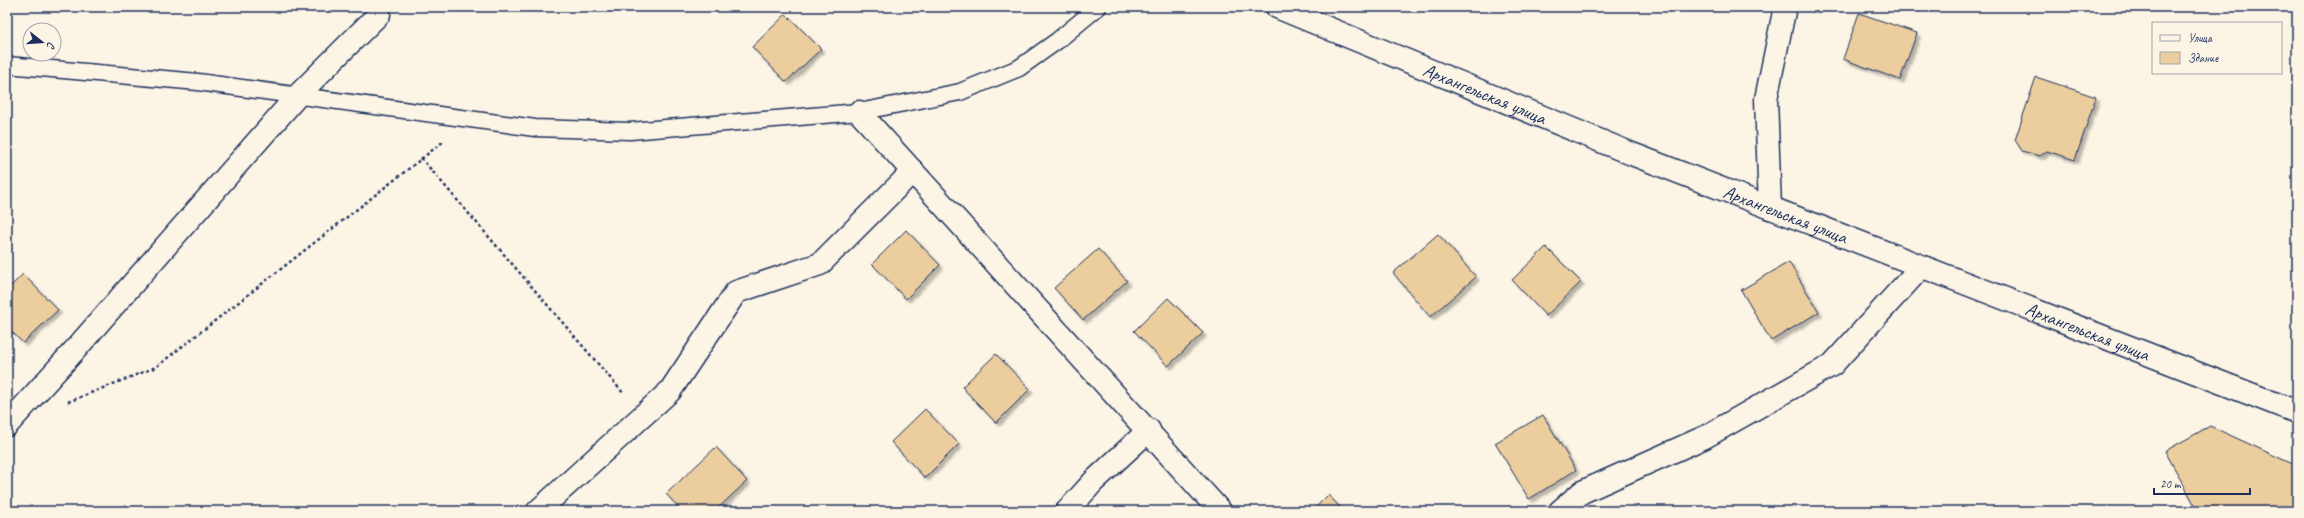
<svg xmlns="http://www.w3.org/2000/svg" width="2304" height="518" viewBox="0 0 2304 518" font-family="Caveat,sans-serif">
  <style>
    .building { fill: #ebcd9e; stroke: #1b2f5e; filter: url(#shadow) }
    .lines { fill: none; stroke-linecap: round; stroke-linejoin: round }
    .lane-casing { stroke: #1b2f5e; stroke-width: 19 }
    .street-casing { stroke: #1b2f5e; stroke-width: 25 }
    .path { stroke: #1b2f5e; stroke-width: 2.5; stroke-dasharray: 3 3; stroke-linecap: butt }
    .lane { stroke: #fcf5e5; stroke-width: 16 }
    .street { stroke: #fcf5e5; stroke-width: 22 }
    .labels { text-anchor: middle; stroke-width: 4; stroke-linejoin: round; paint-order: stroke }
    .street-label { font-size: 19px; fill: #1b2f5e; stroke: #fcf5e5 }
  </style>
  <defs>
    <filter id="shadow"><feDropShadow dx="3.5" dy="3.5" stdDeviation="1" flood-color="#0004"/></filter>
  </defs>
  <rect width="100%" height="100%" fill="#fcf5e5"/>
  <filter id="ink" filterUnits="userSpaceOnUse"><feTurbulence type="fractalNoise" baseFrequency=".025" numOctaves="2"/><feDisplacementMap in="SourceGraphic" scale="8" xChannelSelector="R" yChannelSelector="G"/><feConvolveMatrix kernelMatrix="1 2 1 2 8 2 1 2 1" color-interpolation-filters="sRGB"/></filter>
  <g filter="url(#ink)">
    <!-- building -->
    <g class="building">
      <path d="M1859 13 1917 33 1900 80 1843 59Z"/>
      <path d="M786 14 821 49 786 82 752 47Z"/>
      <path d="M2036 77 2096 97 2075 160 2047 151 2040 156 2022 151 2015 140Z"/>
      <path d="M906 230 940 265 906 299 872 264Z"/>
      <path d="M1438 234 1476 277 1430 317 1393 273Z"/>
      <path d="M1546 247 1581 282 1546 316 1512 280Z"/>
      <path d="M1098 249 1127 281 1083 320 1054 288Z"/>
      <path d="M1789 262 1819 312 1771 341 1741 290Z"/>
      <path d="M23 274 58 310 23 343 7 327V290Z"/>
      <path d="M1168 298 1203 333 1168 366 1134 331Z"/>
      <path d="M996 354 1030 389 996 423 962 387Z"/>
      <path d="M925 409 959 444 925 478 891 442Z"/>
      <path d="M1543 415 1576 470 1529 499 1495 443Z"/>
      <path d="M2210 426 2297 466V511H2198L2165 451Z"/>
      <path d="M716 447 747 481 715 511H682L666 494Z"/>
      <path d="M1328 495 1344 511H1312Z"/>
    </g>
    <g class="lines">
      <!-- lane casing -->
      <g class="lane-casing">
        <path id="lane" d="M7 65 198 82 535 128 630 131 859 112 960 92 1019 68 1057 41 1098 7"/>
      </g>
      <!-- street casing -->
      <g class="street-casing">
        <g id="street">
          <path id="s1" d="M1277 7 1632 154 2297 412"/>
          <path d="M859 112 1220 511"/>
          <path d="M1770 208 1766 99 1785 7"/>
          <path d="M7 425 73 352 297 96 379 14"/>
          <path d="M538 511 670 391 736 292 820 264 913 171"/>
          <path d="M1067 511 1094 481 1149 430"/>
          <path d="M1560 511 1582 492 1705 437 1832 365 1921 267"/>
        </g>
      </g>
      <!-- path -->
      <g class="path">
        <path d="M421 158 624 394"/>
        <path d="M68 402 156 367 444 141"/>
      </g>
      <!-- lane -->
      <use href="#lane" class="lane"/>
      <!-- street -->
      <use href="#street" class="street"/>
    </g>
  </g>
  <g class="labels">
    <!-- street labels -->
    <g class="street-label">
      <text dy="7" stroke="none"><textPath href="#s1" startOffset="225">Архангельская улица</textPath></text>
      <text dy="7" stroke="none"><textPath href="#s1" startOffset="549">Архангельская улица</textPath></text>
      <text dy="7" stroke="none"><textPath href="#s1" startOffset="873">Архангельская улица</textPath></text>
    </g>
  </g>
  <!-- margin -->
  <rect width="2304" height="518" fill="none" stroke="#fcf5e5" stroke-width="24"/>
  <rect x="12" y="12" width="2280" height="494" fill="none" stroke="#1b2f5e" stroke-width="1.5" filter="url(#ink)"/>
  <!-- legend -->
  <rect x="2152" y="22" width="130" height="52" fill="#fcf5e5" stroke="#a2a6af"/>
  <rect x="2160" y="35" width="20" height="6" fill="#fcf5e5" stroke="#a2a6af"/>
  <text x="2188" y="42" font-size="12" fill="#1b2f5e">Улица</text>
  <rect x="2160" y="52" width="20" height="12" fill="#ebcd9e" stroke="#a2a6af"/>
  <text x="2188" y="62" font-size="12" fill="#1b2f5e">Здание</text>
  <!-- north arrow -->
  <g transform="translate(42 42) rotate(107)"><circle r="19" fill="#fcf5e5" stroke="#a2a6af"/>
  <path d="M0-3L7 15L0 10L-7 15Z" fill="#1b2f5e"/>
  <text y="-6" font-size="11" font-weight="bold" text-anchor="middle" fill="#1b2f5e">С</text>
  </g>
  <!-- scale -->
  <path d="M2154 488v6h96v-6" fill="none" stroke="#1b2f5e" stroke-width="2"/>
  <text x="2160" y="488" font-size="12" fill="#1b2f5e" stroke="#fcf5e5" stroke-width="3" paint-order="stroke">20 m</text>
</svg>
